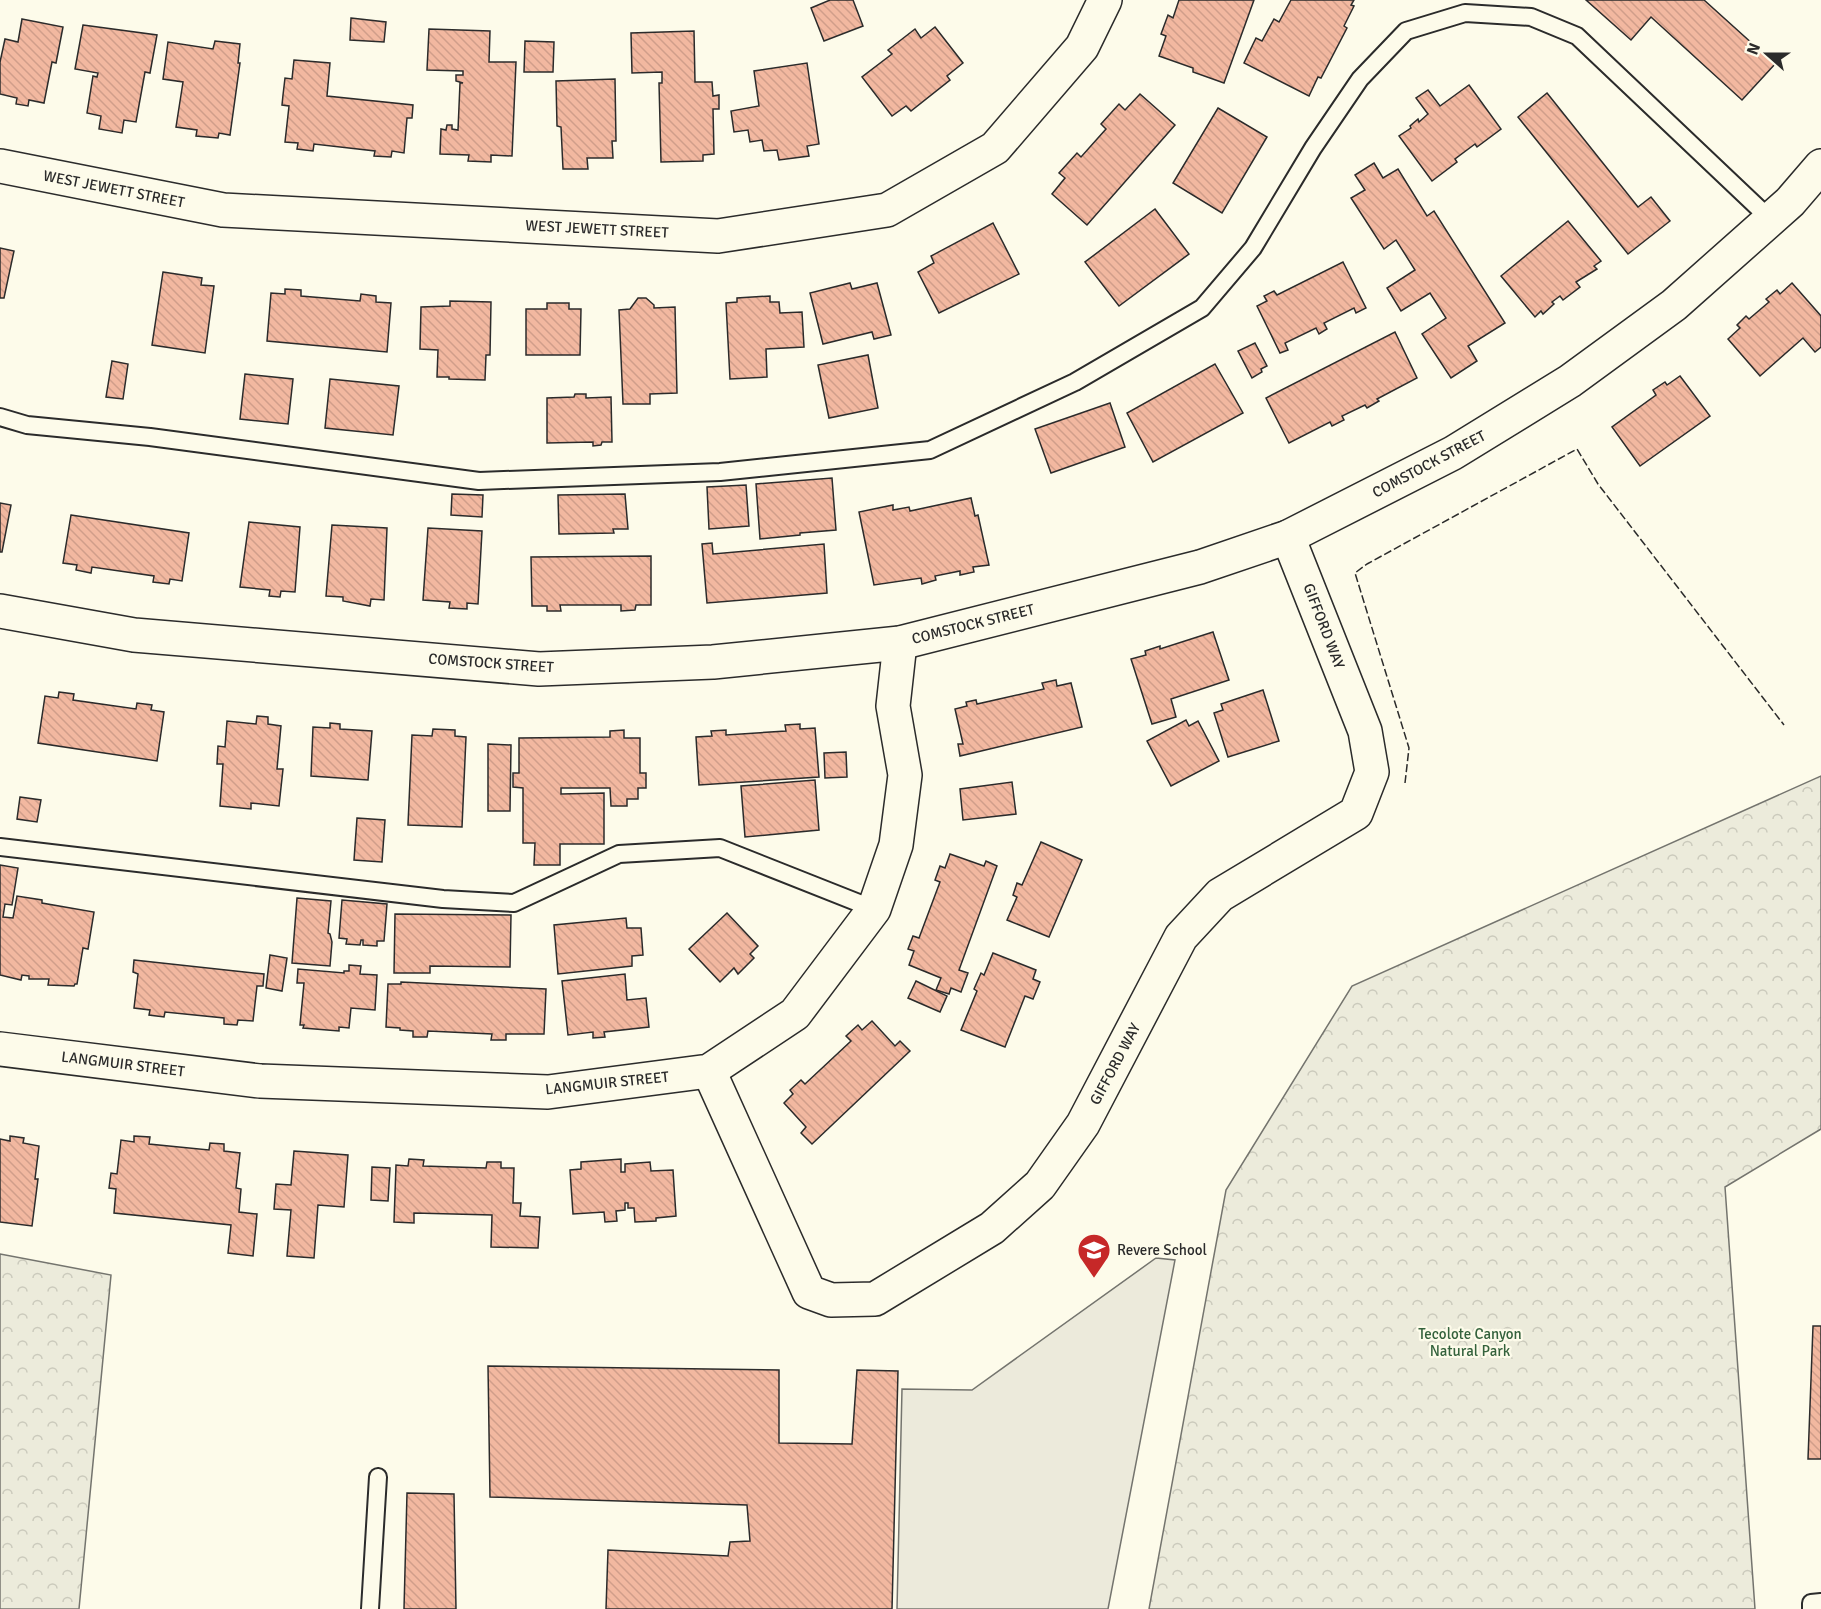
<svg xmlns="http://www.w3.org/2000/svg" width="1821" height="1609" viewBox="0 0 1821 1609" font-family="Signika,sans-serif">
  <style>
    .park { fill: url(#park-crowns); stroke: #74746e; stroke-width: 1.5 }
    .parking { fill: #eceadb; stroke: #74746e; stroke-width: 1.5 }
    .building { fill: url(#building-back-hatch); stroke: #2b2b2b; stroke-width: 1.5 }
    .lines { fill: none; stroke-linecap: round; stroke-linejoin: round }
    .service-casing { stroke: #2b2b2b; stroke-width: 20 }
    .minor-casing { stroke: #2b2b2b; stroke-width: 36 }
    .tertiary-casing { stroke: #2b2b2b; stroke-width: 36 }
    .service { stroke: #fdfbea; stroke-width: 16 }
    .minor { stroke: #fdfbea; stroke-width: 33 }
    .tertiary { stroke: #fdfbea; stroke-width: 33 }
    .fence { stroke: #2b2b2b; stroke-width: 1.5; stroke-dasharray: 8 3; stroke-linecap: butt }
    .labels { text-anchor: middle; stroke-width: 4.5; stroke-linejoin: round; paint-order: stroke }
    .street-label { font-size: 15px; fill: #2b2b2b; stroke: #fdfbea }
    .poi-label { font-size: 15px; fill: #2b2b2b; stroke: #fdfbea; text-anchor: start }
    .park-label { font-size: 15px; fill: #34623c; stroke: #fdfbea }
  </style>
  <defs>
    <pattern id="park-crowns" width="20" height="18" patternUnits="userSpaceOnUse" patternTransform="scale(1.5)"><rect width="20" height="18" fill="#ecebdb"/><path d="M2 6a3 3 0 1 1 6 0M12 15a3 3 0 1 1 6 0" fill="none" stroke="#cbcabc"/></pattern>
    <pattern id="building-back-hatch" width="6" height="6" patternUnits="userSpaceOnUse" patternTransform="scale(1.5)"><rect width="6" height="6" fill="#f2b8a0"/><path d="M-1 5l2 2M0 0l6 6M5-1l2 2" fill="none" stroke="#d09e8a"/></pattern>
  </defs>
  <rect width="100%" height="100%" fill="#fdfbea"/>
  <!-- park -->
  <g class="park">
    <path d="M1821 776V1129L1725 1187 1755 1609H1149L1226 1190 1352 986Z"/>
    <path d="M0 1254 111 1275 79 1609H0Z"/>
  </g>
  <!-- parking -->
  <path class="parking" d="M1156 1258 1175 1260 1108 1609H897L902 1389 972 1390Z"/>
  <!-- building -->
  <g class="building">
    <path d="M830 0H853L863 26 824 41 811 8Z"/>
    <path d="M1179 0H1254L1224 83 1193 72V68L1159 56 1166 36 1161 34 1168 15 1173 18Z"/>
    <path d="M1291 0H1354L1351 5 1354 6 1344 26 1347 28 1321 78 1318 77 1309 96 1244 63 1256 38 1262 41 1274 19 1279 22Z"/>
    <path d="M1586 0H1704L1775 64 1742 100 1651 17 1631 40Z"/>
    <path d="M351 18 386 22 384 42 350 40Z"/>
    <path d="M22 19 63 27 56 63 52 62 44 103 29 100 28 106 16 104 17 98 0 94V62L5 39 18 42Z"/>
    <path d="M83 25 157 35 150 73 145 72 136 122 124 120 122 133 99 129 101 116 87 113 93 76 97 77 98 73 75 69Z"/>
    <path d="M935 27 963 63 947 76 950 80 911 111 906 106 892 116 862 77 892 54 888 50 915 29 921 38Z"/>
    <path d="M429 29 490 31 489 62H516L512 156 491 155V162L468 161 469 155 440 154 441 129 446 130 447 125H452V129L458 130 460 83H463L456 81V75H463V71L427 70Z"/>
    <path d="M694 31 695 82H712L713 96 719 95V109H713L714 154 703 155V161L661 162 659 83H662V72L632 73 631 33Z"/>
    <path d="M215 41 240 44 238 63H240L230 135 219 133 218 138 196 136 197 130 176 127 183 82 163 79 168 42 213 49Z"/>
    <path d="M525 41 554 42 553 72H524Z"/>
    <path d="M294 60 330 63 327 96 413 105 412 118H407L404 153 392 151 391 157 374 156 375 151 314 144 313 151 297 149 298 143 285 142 289 106 282 105 283 95 285 78 292 79Z"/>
    <path d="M807 63 819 144 807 146 809 156 779 160 777 150 764 151 762 140 750 142 748 130 734 132 731 111 759 106 754 71Z"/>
    <path d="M615 79 616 141H612L613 158H587L588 169H563L561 127 557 126 556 81Z"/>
    <path d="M1469 85 1501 129 1477 147 1475 144 1455 159 1457 162 1432 181 1399 136 1411 128 1410 126 1418 119 1419 122 1428 114 1416 98 1428 90 1440 106Z"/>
    <path d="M1547 93 1638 207 1651 197 1670 221 1628 254 1518 117Z"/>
    <path d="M1140 94 1175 125 1087 225 1052 194 1065 178 1059 173 1077 153 1081 157 1106 129 1101 124 1119 104 1125 110Z"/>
    <path d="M1218 108 1267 137 1222 213 1173 183Z"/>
    <path d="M1374 163 1383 178 1398 169 1427 216 1434 211 1505 323 1468 346 1477 361 1451 378 1422 334 1446 318 1430 293 1401 311 1387 288 1415 270 1396 240 1384 249 1351 198 1365 190 1355 175Z"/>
    <path d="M1155 209 1189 254 1119 306 1085 262Z"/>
    <path d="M1568 221 1601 261 1594 266 1597 269 1576 282 1580 287 1563 300 1560 296 1552 302 1554 304 1543 314 1541 311 1535 317 1501 276Z"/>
    <path d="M993 223 1019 274 939 313 918 272 934 263 931 256Z"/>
    <path d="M0 248 14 251 4 298H0Z"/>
    <path d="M1343 262 1366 308 1356 313 1354 308 1324 323 1327 329 1319 334 1316 328 1285 343 1288 350 1280 353 1257 306 1267 301 1264 296 1274 291 1277 295Z"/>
    <path d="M163 272 202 278 201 285 214 286 205 353 152 345Z"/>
    <path d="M850 283 852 289 877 283 891 335 874 339 872 332 823 344 810 293Z"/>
    <path d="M1792 283 1821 316V347L1815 352 1803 338 1760 376 1728 339 1740 328 1737 325 1746 316 1749 319 1769 302 1766 299 1777 290 1780 294Z"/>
    <path d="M285 289 301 290V296L360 301 361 294 376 296V302L391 303 387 352 267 341 271 293 285 294Z"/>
    <path d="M770 296V302H779L780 313 802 312 804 347 766 349 767 377 730 379 726 303 737 302V298Z"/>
    <path d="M638 298H646L654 305V308L675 307 677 393 650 394V404H623L619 310 630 309Z"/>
    <path d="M450 301 491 302 490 355H486L485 380 449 379V377H437L438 350 420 349 421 307 450 306Z"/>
    <path d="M547 303H569V309H581L580 355H526V309H547Z"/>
    <path d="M1395 332 1417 378 1377 399 1379 401 1367 408 1365 405 1342 416 1344 420 1332 426 1330 422 1289 443 1266 398Z"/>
    <path d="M1255 343 1267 366 1261 369 1262 372 1252 378 1238 351Z"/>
    <path d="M868 355 878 408 829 418 818 365Z"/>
    <path d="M112 361 128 364 123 399 106 397Z"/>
    <path d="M1215 364 1243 413 1153 462 1127 413Z"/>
    <path d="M245 374 293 379 288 424 240 419Z"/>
    <path d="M1680 376 1710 416 1640 466 1612 427 1656 395 1653 390 1665 382 1667 385Z"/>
    <path d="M330 379 399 386 393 435 325 428Z"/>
    <path d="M575 394H586V398L611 397 612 442H602L601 445 593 446V442L547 443V398L574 397Z"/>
    <path d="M1110 403 1125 447 1051 473 1035 429Z"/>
    <path d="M832 478 836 530 800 533V535L760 539 756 484Z"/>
    <path d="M746 485 749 526 709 529 707 487Z"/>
    <path d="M452 494 483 495 482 517 451 515Z"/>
    <path d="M625 494 628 529H613L614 533 559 534 558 495Z"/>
    <path d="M971 498 975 516 978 515 989 565 973 567 974 572 960 575V571L935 576 936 580 922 584 921 578 874 585 859 512 893 505V510L909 507 910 511Z"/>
    <path d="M0 503 11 505 2 552H0Z"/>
    <path d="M71 515 189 533 182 581 170 579 169 584 153 582 154 576 92 567 91 573 76 570 77 565 63 563Z"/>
    <path d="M249 522 300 527 295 592 281 591 280 597 269 596 270 590 240 587Z"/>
    <path d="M332 525 387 528 384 600 371 599 370 606 343 601V597L326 596Z"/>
    <path d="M428 528 482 531 478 604 467 603V609L449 608 450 602 423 600Z"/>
    <path d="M712 543 713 554 824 544 827 593 707 603 702 544Z"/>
    <path d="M651 556V605H636L635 610 621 611V605H560L561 611H547V606H532L531 557Z"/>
    <path d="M1213 632 1229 680 1171 699 1176 717 1152 724 1131 659 1146 655 1145 651 1160 646V649Z"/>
    <path d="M1056 680 1057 686 1071 683 1082 727 960 756 958 744H963L955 709 967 706 966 702 976 700 977 704 1044 689 1042 683Z"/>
    <path d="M1263 690 1279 741 1228 757 1214 713 1223 710 1221 704Z"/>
    <path d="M59 692 74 694 73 700 136 709 137 703 152 705 151 710 164 712 157 761 38 743 45 696 58 698Z"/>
    <path d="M257 716 268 717V724L281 726 277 769H283L279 806 251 803V809L220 806 223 764H217L218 746 225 747 227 721 256 724Z"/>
    <path d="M1186 720 1189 726 1198 721 1219 761 1171 786 1147 741Z"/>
    <path d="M330 723 340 724V729L372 731 368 780 311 776 313 727 330 728Z"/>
    <path d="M800 724V729L815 728 819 777 699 785 696 737 712 736 711 731 726 730V735L786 731 785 725Z"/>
    <path d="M433 729 455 730V736L466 737 462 827 408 825 412 735 432 736Z"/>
    <path d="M624 730V738H640V773H646V788H638V799H627V806H611L610 788H561V794L604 793V844H560V865H534L535 843H523V788L513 787V773H519V738L610 737V731Z"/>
    <path d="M488 744 511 745 510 811H488Z"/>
    <path d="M846 752 847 777 825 778 824 753Z"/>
    <path d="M815 780 819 830 745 837 741 786Z"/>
    <path d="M1012 782 1016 814 963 820 960 789Z"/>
    <path d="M20 797 41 800 37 822 17 819Z"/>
    <path d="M357 818 385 820 382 862 354 860Z"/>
    <path d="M1041 842 1082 860 1049 937 1007 920 1017 897 1013 895 1017 883 1022 885Z"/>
    <path d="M950 854 984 866 986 861 997 866 959 970 968 973 961 992 951 988 949 994 936 990 941 978 909 965 914 951 908 949 913 936 919 938 940 882 935 880 940 866 945 868Z"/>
    <path d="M0 865 18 868 12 905 5 904 3 917 13 918 17 896 42 900V903L94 912 88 949 83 948 77 984H75L74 986 48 985 49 979H29V976L22 975 21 980 0 975Z"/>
    <path d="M297 898 331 901 328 933 330 934 332 942 330 966 292 963Z"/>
    <path d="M342 900 387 904 384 941H377V946L363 945V940H361L360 945 346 944 347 939 339 938Z"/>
    <path d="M727 913 758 946 750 954 754 958 738 974 734 968 720 982 689 949Z"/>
    <path d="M395 914 511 915 510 967 430 966V973H394Z"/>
    <path d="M626 918 627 928H641L643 955 632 956V966L558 974 554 925Z"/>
    <path d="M993 953 1036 970 1033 979 1040 982 1033 999 1025 996 1005 1047 961 1030 977 991 974 989 981 973 984 975Z"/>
    <path d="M270 955 287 958 282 991 266 988Z"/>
    <path d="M134 960 264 974 263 986H257L253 1021 238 1020 237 1025 224 1024V1018L165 1012 164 1017 149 1015 150 1010 134 1008 138 974 133 972Z"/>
    <path d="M349 965 361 966 360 974 377 975 375 1010 351 1008 349 1028 339 1027V1031L303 1028 304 1025H300L304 983H297L298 969 344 973V971H349Z"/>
    <path d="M625 974 627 1000 646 998 649 1027 604 1032 605 1037 593 1038V1032L568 1035 562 981Z"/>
    <path d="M916 981 947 996 940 1012 908 998Z"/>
    <path d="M401 982 546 989 544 1034H506V1040H491L492 1034 428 1031 427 1037H413V1031L400 1030V1028L386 1027 388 984H401Z"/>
    <path d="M872 1021 895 1046 900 1041 910 1051 812 1144 801 1133 806 1127 784 1103 793 1094 790 1090 801 1080 805 1084 851 1041 846 1036 858 1025 862 1030Z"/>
    <path d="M10 1136 24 1138 23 1143 39 1146 35 1179H38L32 1226 0 1222V1139L10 1141Z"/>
    <path d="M134 1136 150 1137 149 1144 209 1150 210 1143 224 1144V1151L240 1153 236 1188 241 1189 239 1212 257 1214 253 1256 228 1253 231 1225 114 1213 116 1189 109 1188 111 1173 117 1174 121 1140 134 1142Z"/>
    <path d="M294 1151 348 1155 344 1207 318 1205 314 1258 287 1256 291 1210 274 1209 276 1184 291 1185Z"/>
    <path d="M409 1159 424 1160 423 1166 486 1168 487 1162H501V1168H514L513 1203H521L520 1216 540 1217 538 1248 491 1247 492 1215 414 1213V1223L394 1222 396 1165 408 1166Z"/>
    <path d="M621 1159V1172H625V1164L650 1162 651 1171 673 1170 676 1216 656 1218V1221L635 1222 634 1208H628V1203H625V1210L616 1211 617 1221 605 1222 604 1212 573 1214 570 1170 581 1169V1162Z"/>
    <path d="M372 1167 390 1168 388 1201 371 1200Z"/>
    <path d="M1813 1326H1821V1459H1808Z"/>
    <path d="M488 1366 779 1370V1443L852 1444 857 1370 898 1371 892 1609H606L608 1550 728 1556 730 1542 750 1541 747 1505 490 1497Z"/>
    <path d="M407 1493 454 1494 456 1609H404Z"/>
  </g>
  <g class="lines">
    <!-- service casing -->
    <g class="service-casing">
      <g id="service">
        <path d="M0 417 27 425 150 437 479 481 720 472 930 450 1075 382 1202 308 1253 248 1313 148 1360 79 1406 31 1465 13 1531 17 1577 36 1770 219"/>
        <path d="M0 847 443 899 514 903 619 854 720 848 874 909"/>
        <path d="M370 1609 378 1477"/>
        <path d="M1811 1609V1603L1821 1602"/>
      </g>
    </g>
    <!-- minor casing -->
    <g class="minor-casing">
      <g id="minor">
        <path d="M0 166 223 210 718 236 887 210 995 148 1082 47 1105 0"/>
        <path d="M0 1049 260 1081 548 1092 709 1071 795 1014 874 909 896 845 905 775 893 706 900 643"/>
        <path d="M709 1071 809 1292 831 1300 875 1299 992 1228 1040 1185 1083 1124 1181 937 1220 895 1356 813 1372 772 1365 731 1288 537"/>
      </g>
    </g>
    <!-- tertiary casing -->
    <g class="tertiary-casing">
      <path id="tertiary" d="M0 611 134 635 539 669 713 662 900 643 1200 567 1288 537 1453 453 1570 381 1674 305 1790 202 1821 166"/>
    </g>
    <!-- service -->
    <use href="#service" class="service"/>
    <!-- minor -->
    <use href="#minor" class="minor"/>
    <!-- tertiary -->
    <use href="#tertiary" class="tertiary"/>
    <!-- fence -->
    <path class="fence" d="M1405 783 1409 748 1355 573 1367 564 1577 449 1598 484 1784 725"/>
  </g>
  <!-- icons -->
  <defs>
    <g id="school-pin" transform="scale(1.725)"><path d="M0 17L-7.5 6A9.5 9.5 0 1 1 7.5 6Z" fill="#c62828" stroke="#fdfbea"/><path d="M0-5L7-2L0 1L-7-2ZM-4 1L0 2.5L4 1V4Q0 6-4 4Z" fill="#fff"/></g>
  </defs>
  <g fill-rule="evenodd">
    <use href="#school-pin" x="1094" y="1250"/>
  </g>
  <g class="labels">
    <!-- street labels -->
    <g class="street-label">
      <text transform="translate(114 189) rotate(11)" y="5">WEST JEWETT STREET</text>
      <text transform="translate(597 229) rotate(3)" y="5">WEST JEWETT STREET</text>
      <text transform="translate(1429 464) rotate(-28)" y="5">COMSTOCK STREET</text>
      <text transform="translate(973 624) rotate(-14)" y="5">COMSTOCK STREET</text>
      <text transform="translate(1324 626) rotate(69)" y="5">GIFFORD WAY</text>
      <text transform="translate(491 663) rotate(4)" y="5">COMSTOCK STREET</text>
      <text transform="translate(123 1064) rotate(7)" y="5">LANGMUIR STREET</text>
      <text transform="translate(1115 1064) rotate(-62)" y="5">GIFFORD WAY</text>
      <text transform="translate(607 1083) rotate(-6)" y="5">LANGMUIR STREET</text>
    </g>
    <!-- poi labels -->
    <g class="poi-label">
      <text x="1117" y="1255">Revere School</text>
    </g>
    <!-- park labels -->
    <g class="park-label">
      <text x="1470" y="1339">Tecolote Canyon<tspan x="1470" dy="17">Natural Park</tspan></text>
    </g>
  </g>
  <!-- north arrow -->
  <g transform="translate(1767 54) rotate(291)" stroke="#fdfbea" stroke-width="4.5" paint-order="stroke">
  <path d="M0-4.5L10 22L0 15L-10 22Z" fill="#2b2b2b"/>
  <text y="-9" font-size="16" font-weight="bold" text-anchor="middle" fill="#2b2b2b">N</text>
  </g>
</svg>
